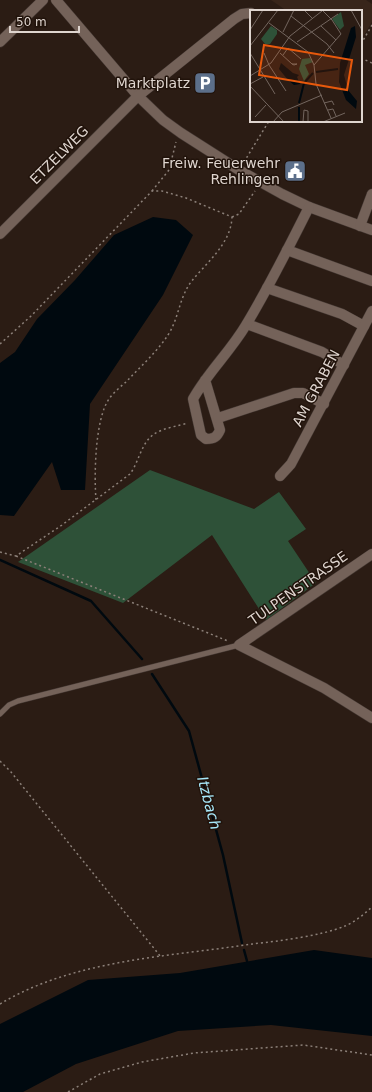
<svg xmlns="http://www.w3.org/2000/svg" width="372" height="1092" viewBox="0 0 372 1092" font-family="'DejaVu Sans',sans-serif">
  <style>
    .built { fill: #38251a }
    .green { fill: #2e5138 }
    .water { fill: #00090f }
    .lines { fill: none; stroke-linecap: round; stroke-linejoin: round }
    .stream { stroke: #00090f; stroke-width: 2.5 }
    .lane-casing { stroke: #443833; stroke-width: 6 }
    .street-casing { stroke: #443833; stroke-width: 11 }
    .path { stroke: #8c8079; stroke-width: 1.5; stroke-dasharray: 2 3; stroke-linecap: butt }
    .lane { stroke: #746259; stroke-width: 5 }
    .street { stroke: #746259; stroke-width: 10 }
    .labels { text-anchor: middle; stroke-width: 3; stroke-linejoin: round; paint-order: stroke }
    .poi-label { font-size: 14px; fill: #dfd5cf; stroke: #21130b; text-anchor: end }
    .street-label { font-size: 14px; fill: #dfd5cf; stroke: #21130b }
    .water-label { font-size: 15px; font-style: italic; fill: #a7e7f9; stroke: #21130b }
    .inset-river { fill: none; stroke: #00090f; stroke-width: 2 }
    .inset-road { fill: none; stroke: #73665f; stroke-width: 1 }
    .view { fill: #e8590c; fill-opacity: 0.15; stroke: #e8590c; stroke-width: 2 }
    .inset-edge { fill: none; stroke: #dfd5cf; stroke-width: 2 }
  </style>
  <rect width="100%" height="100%" fill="#2b1c14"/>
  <!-- built -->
  <path class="built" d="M271 0H366L372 4V22L361 40V11H287Z"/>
  <!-- green -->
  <path class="green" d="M150 470 254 509 279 492 306 529 288 541 316 583 266 620 212 535 123 603 18 562Z"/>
  <!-- water -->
  <g class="water">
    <path d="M153 217 176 220 193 235 163 295 90 404 85 490H61L52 462 14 516 0 515V363L15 352 37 319 75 280 114 235Z"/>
    <path d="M314 950 372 958V1036L271 1025 178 1031 76 1064 23 1092H0V1024L88 980 180 973Z"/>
  </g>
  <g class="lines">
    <!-- stream -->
    <g class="stream">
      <path d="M0 560 91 601 142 659"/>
      <path d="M152 674 189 731 223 855 242 943"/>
      <path d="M244 950 247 961"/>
    </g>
    <!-- lane casing -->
    <g class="lane-casing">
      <path id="lane" d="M0 714 9 705 18 701 239 645"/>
    </g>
    <!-- street casing -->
    <g class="street-casing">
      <g id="street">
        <path d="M56 0 138 96 163 120 181 133 239 170 282 194 309 207 372 230"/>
        <path d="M0 42 43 0"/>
        <path d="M360 226 372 194"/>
        <path d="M0 234 138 96 234 19 242 14 251 13"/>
        <path d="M287 250 372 281"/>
        <path d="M267 288 342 314 364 326"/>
        <path d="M247 324 322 352 344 365"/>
        <path d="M205 380 220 430C217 437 214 439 206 439L201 435 193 399C208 372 230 352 246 325 269 287 289 247 309 207"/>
        <path d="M218 418 294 393H303L324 404"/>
        <path d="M280 476 291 464 372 311"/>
        <path d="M372 554 239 645 324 688 372 718"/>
      </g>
    </g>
    <!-- path -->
    <g class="path">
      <path d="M361 44 372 25"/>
      <path d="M361 58 372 63"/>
      <path d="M244 162 269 121"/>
      <path d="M152 191 169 170 176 142"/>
      <path d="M232 217 239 214 255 191"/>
      <path d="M0 344 31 316 152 191H162L186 198 232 217C231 244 206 263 191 282 179 298 179 318 168 335 157 352 140 367 126 382 120 387 113 393 109 399 95 419 94 475 96 500"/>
      <path d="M0 552 16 556 62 525 130 474C139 462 141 443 154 434 163 428 178 426 188 423"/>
      <path d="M16 556 228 641"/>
      <path d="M0 761 11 772 161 957"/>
      <path d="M0 1004C75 959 168 957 252 944 279 941 321 936 345 926 355 922 364 914 372 907"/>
      <path d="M68 1092 100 1074 142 1062 194 1053 303 1045 372 1055"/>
    </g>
    <!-- lane -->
    <use href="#lane" class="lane"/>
    <!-- street -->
    <use href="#street" class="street"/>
  </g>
  <!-- icons -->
  <defs>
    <g id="parking-square" transform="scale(1.15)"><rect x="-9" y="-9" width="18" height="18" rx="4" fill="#5c6f8a" stroke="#21130b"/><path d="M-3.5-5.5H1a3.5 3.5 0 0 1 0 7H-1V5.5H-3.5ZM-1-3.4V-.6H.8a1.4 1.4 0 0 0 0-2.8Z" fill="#fff"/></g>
    <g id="civic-square" transform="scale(1.15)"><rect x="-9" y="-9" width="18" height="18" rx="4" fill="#5c6f8a" stroke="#21130b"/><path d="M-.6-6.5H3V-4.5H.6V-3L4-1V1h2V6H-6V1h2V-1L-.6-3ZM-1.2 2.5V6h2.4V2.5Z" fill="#fff"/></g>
  </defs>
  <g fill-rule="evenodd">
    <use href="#parking-square" x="205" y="83"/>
    <use href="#civic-square" x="295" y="171"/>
  </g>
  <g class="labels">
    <!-- poi labels -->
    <g class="poi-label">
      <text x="190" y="88">Marktplatz</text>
      <text x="280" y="168">Freiw. Feuerwehr<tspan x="280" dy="16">Rehlingen</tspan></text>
    </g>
    <!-- street labels -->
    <g class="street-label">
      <text transform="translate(59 155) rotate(-45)" y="5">ETZELWEG</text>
      <text transform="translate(316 388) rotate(-62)" y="5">AM GRABEN</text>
      <text transform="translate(298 588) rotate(-35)" y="5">TULPENSTRASSE</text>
    </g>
    <!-- water labels -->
    <g class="water-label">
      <text transform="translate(209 803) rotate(75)" y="5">Itzbach</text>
    </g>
  </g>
  <!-- overview -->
  <g transform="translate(250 10)">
    <rect width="112" height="112" fill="#2b1c14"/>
    <path d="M91 2 94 16 90 20 82 9ZM21 16 27 20V24L20 34H15L11 29ZM60 48 63 52 55 55 59 64 54 71 49 59 52 49Z" fill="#2e5138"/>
    <path d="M105 16 106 27 94 65 98 80 107 91 106 99 96 90 89 72 90 53 101 18ZM31 53 43 63 49 65 47 67 50 74 44 75 38 70 29 59Z" fill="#00090f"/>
    <path class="inset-river" d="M66 62 88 59M49 93 54 73 63 63M49 112V97"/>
    <path class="inset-road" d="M54 0 63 9M101 0 112 20M41 6 77 34 84 43M19 13 58 42 64 55 66 74 81 108M71 16 86 30M0 20 13 0M33 22 44 0M47 32 88 4M0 36 28 0M0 43 25 84M14 43 19 55 36 81M30 43 42 54H47L44 55 42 54M33 45 38 38 51 49M64 55 91 24 82 10 72 0M0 66 21 53 40 26 72 1M0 74 13 67M0 76 34 112M74 93 82 91 84 95M78 100 83 99 86 106M5 107 16 95M23 112 32 102 72 85M53 112 54 100 58 101V112M73 112 95 103"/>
    <path class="view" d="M14 35 102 50 97 80 9 65Z"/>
    <rect width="112" height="112" class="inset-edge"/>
  </g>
  <!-- scale -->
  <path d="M10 26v6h69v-6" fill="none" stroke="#dfd5cf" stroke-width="2"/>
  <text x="16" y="26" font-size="12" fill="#dfd5cf" stroke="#21130b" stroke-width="3" paint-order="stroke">50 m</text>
</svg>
